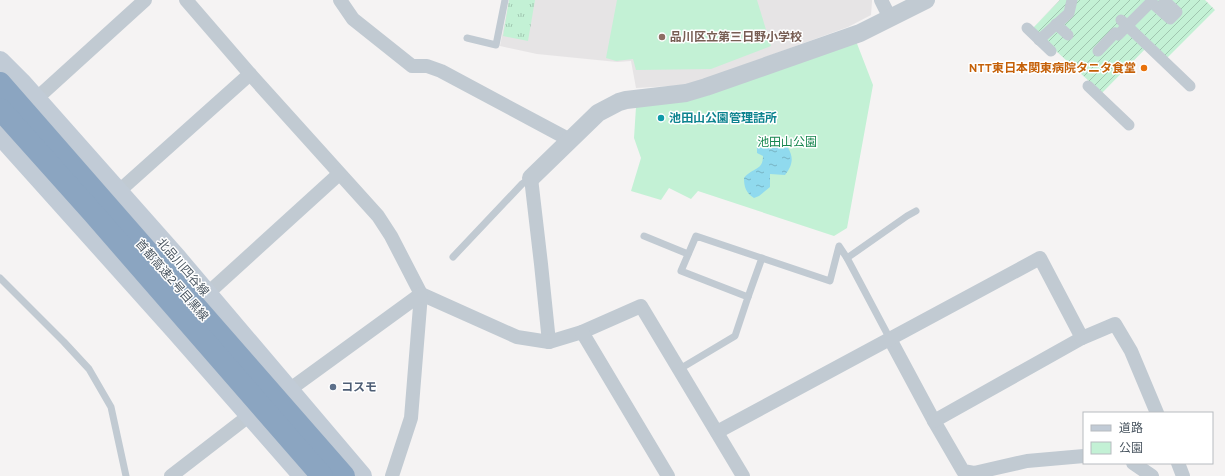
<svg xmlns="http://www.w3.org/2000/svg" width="1225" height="476" viewBox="0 0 1225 476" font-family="Overpass,'Noto Sans JP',sans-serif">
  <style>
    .education { fill: #e6e4e5 }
    .grass { fill: url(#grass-tufts) }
    .park { fill: #c3f1d5 }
    .garden { fill: url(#garden-furrows) }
    .water { fill: url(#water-ripples) }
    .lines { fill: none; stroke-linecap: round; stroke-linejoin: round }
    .service { stroke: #c1cad2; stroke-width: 7 }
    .pedestrian { stroke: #c1cad2; stroke-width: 11 }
    .minor { stroke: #c1cad2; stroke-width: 14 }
    .tertiary { stroke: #c1cad2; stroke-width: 18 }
    .secondary { stroke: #c1cbd6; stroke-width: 20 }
    .motorway { stroke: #8ba5c1; stroke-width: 22 }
    .education-dot { fill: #8d6e63; stroke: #fff; stroke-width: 1.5 }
    .food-dot { fill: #e8710a; stroke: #fff; stroke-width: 1.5 }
    .culture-dot { fill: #0f9aa8; stroke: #fff; stroke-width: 1.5 }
    .service-dot { fill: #5c6f8a; stroke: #fff; stroke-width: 1.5 }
    .labels { text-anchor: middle; stroke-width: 3; stroke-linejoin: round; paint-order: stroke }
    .education-label { font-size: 12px; font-weight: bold; fill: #785e54; stroke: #fff; text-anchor: start }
    .food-label { font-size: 12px; font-weight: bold; fill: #c56008; stroke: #fff; text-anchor: end }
    .culture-label { font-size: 12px; font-weight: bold; fill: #0d838f; stroke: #fff; text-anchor: start }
    .park-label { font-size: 12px; fill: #17864f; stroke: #fff }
    .street-label { font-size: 12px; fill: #4a5661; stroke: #fff }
    .service-label { font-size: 12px; font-weight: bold; fill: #4e5e75; stroke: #fff; text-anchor: start }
  </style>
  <defs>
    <pattern id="grass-tufts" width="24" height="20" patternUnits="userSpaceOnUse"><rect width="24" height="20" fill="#c3f1d5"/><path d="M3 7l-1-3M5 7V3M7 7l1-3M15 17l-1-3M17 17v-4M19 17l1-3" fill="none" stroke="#a0c6b0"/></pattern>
    <pattern id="garden-furrows" width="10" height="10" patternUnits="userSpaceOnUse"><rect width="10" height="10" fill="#c3f1d5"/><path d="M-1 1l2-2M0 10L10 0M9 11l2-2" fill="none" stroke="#a0c6b0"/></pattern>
    <pattern id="water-ripples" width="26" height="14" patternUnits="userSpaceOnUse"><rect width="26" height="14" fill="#90daee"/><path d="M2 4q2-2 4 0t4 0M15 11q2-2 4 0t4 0" fill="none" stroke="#78b4c4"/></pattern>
  </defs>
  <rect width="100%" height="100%" fill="#f5f3f3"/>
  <!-- education -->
  <path class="education" d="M509 0H872V1L871 15 848 27 689 85 636 88 631 61 617 62 537 54 500 46Z"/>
  <!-- grass -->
  <path class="grass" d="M509 0H535L528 41 503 36Z"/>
  <!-- park -->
  <g class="park">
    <path d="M617 0H757L771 46 711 69 636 70 633 59 616 61 606 58Z"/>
    <path d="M856 41 873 85 847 228 834 236 698 191 691 199 669 188 661 200 631 191 641 158 634 138 636 107Z"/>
  </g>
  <!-- garden -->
  <path class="garden" d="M1060 0H1205L1215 10 1167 58 1151 43 1102 93 1032 29Z"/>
  <!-- water -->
  <path class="water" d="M772 136H779C790 149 798 159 785 175L770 174V187L759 196 754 198C746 193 744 187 744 178 753 167 763 171 763 156L757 153V148L767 142Z"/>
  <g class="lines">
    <!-- service -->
    <g class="service">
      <path d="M467 38 496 45 505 0"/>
      <path d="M644 236 688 254"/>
      <path d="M453 257 522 184 531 178"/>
      <path d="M847 258 907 216 916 211"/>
      <path d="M0 278 64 342 89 369 111 407 126 476"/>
      <path d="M748 297 762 258"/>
      <path d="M678 370 735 336 748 297 681 271 696 236 830 281 839 246 847 258 890 339"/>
    </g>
    <!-- pedestrian -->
    <g class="pedestrian">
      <path d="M1152 0 1151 2 1170 19 1177 12 1164 0"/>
      <path d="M1121 20 1190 86"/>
      <path d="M1056 24 1068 35"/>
      <path d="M1027 28 1051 51"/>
      <path d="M1039 40 1069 13 1072 0"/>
      <path d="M1098 51 1115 33 1118 35 1151 2"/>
      <path d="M1088 86 1129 125"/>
    </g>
    <!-- minor -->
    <g class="minor">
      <path d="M186 0 250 74 378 216 391 236 421 294 411 418 392 476"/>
      <path d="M340 0 353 19 412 66H427L441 71 570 140"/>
      <path d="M881 0 890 18"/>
      <path d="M36 99 145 0"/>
      <path d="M531 178 541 264 549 342"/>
      <path d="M118 192 250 74"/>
      <path d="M207 294 339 174"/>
      <path d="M421 294 517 337 549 342 582 332 641 306 743 476"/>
      <path d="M582 332 668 476"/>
      <path d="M890 339 934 421 963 471 974 473 1027 461 1084 456"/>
      <path d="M289 390 421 294"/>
      <path d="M934 421 1082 338"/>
      <path d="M717 432 1040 258 1082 338 1115 324 1131 351 1157 413"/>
      <path d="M1133 463 1152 476"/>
      <path d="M1178 463 1183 476"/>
      <path d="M171 476 250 415"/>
    </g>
    <!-- tertiary -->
    <path class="tertiary" d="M531 178 598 113 619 102 626 100 686 93 706 87 860 33 926 0"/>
    <!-- secondary -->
    <g class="secondary">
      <path d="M0 61 21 82 177 258 362 476"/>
      <path d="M0 135 174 329 303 476"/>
    </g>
    <!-- motorway -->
    <g class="motorway">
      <path d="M0 83 344 476"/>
      <path d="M0 109 93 213 322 476"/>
    </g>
  </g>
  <!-- markers -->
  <circle class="education-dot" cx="662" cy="37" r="4"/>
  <circle class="food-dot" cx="1144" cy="68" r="4"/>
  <circle class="culture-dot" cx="661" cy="118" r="4"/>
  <circle class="service-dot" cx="333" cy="387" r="4"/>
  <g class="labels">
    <!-- education labels -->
    <g class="education-label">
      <text x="670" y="41">品川区立第三日野小学校</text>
    </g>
    <!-- food labels -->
    <g class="food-label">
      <text x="1136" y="72">NTT東日本関東病院タニタ食堂</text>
    </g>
    <!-- culture labels -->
    <g class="culture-label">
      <text x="669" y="122">池田山公園管理詰所</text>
    </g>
    <!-- park labels -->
    <g class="park-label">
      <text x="787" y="146">池田山公園</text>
    </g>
    <!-- street labels -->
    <g class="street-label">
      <text transform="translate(183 267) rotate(49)" y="4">北品川四谷線</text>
      <text transform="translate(172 280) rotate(49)" y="4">首都高速2号目黒線</text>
    </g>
    <!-- service labels -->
    <g class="service-label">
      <text x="341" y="391">コスモ</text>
    </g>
  </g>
  <!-- legend -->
  <rect x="1083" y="412" width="130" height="52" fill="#ffffff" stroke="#b7bbc0"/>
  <rect x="1091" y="425" width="20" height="6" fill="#c1cbd6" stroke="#b7bbc0"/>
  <text x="1119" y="432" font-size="12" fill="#4a5661">道路</text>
  <rect x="1091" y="442" width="20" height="12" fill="#c3f1d5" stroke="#b7bbc0"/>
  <text x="1119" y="452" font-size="12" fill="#4a5661">公園</text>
</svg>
